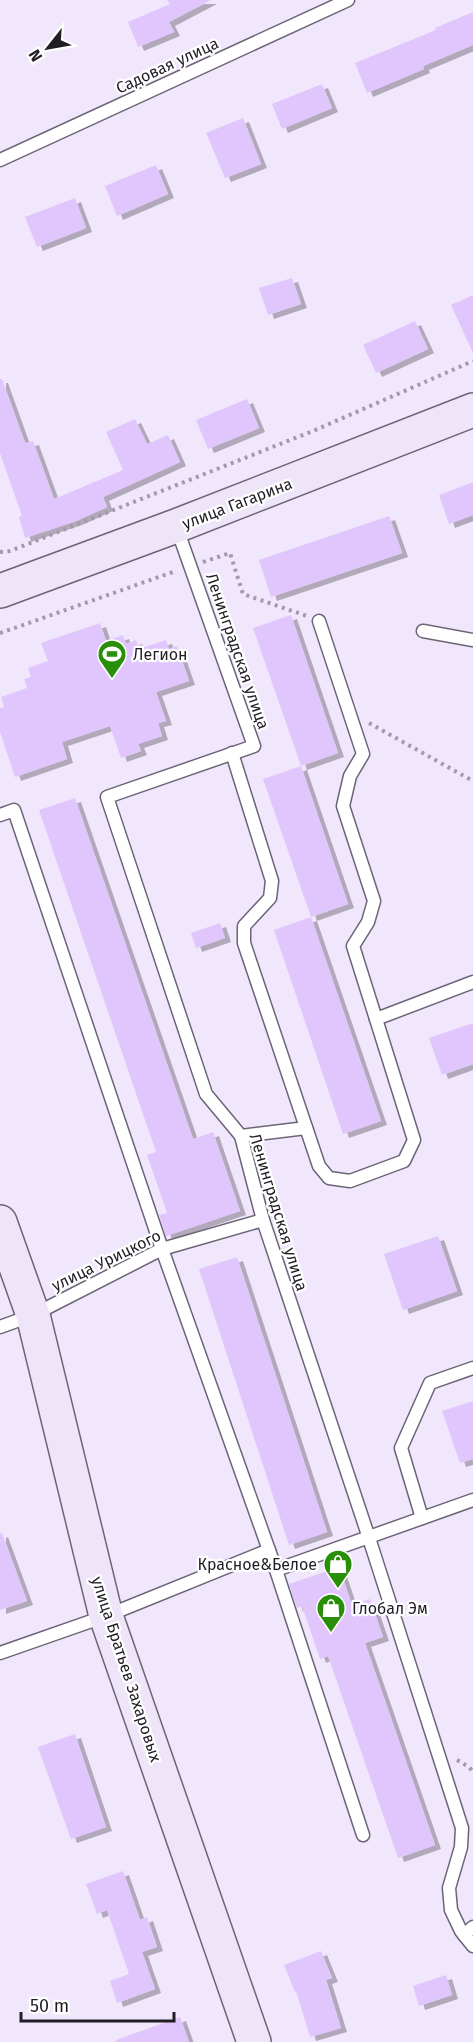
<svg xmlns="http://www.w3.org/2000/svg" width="473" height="2042" viewBox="0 0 473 2042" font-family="'Fira Sans',sans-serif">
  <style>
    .building { fill: #e0c6fd; filter: url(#shadow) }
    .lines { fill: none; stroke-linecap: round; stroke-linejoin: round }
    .service-casing { stroke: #6c6476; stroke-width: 15 }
    .secondary-casing { stroke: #6c6476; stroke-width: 36 }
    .path { stroke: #a29aaa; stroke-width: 4; stroke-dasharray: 3 4.5; stroke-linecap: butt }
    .service { stroke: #fff; stroke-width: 12 }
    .secondary { stroke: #eee5f8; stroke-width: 33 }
    .labels { text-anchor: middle; stroke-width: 4.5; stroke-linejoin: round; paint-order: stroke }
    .street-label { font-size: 16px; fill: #201d24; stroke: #fff }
    .poi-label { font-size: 16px; fill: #201d24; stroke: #fff; text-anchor: start }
  </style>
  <defs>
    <filter id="shadow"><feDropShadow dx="6" dy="4" stdDeviation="0" flood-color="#0004"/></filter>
  </defs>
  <rect width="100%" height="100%" fill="#f1e7fc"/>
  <!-- building -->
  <g class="building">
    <path d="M167 0H211L169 22 174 32 138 47 128 22 170 4Z"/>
    <path d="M473 12V45L423 66 424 69 367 93 355 63 436 30 435 28Z"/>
    <path d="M322 84 332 108 282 129 272 104Z"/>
    <path d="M243 118 261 164 225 178 206 133Z"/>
    <path d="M156 165 168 194 117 216 105 186Z"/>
    <path d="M75 198 86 228 37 247 25 217Z"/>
    <path d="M292 278 301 304 268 315 259 288Z"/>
    <path d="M473 295V353L451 305Z"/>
    <path d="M415 321 428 349 376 373 363 345Z"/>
    <path d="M0 379H2L25 443 33 441 54 499 123 470 106 432 135 419 147 444 168 435 180 462 103 497 107 507 76 521 25 538 19 517 22 516 0 453Z"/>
    <path d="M247 399 259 428 208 449 196 420Z"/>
    <path d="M473 482V515L449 524 439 495Z"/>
    <path d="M389 516 402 553 271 597 259 560Z"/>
    <path d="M291 615 338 753 301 766 253 628Z"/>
    <path d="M100 623 106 641 123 635 126 644 136 640 139 649 166 640 169 649 177 646 189 681 156 692 166 721 158 723 162 736 138 744 141 751 121 758 110 726 62 742 67 759 15 777 0 732V708L4 707 1 697 27 688 24 679 31 677 28 668 48 661 41 643Z"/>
    <path d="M301 766 348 904 311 917 263 779Z"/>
    <path d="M75 798 193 1139 213 1132 240 1211 166 1236 159 1215 167 1213 147 1155 156 1152 39 810Z"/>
    <path d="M311 917 381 1121 343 1134 274 930Z"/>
    <path d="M220 923 225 938 196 948 191 933Z"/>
    <path d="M473 1023V1064L442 1075 429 1038Z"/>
    <path d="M438 1236 457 1291 403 1310 384 1254Z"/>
    <path d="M237 1257 327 1532 289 1545 199 1269Z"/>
    <path d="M473 1401V1459L460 1463 442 1411Z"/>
    <path d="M2 1533 27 1601 0 1610V1534Z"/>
    <path d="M339 1567 352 1605 370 1599 383 1637 365 1643 435 1845 398 1858 328 1656 320 1659 302 1606 297 1608 289 1584Z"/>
    <path d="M75 1734 106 1827 71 1839 38 1747Z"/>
    <path d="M123 1871 140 1920 147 1917 157 1947 142 1952 155 1989 117 2003 110 1981 129 1974 107 1910 97 1914 86 1884Z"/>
    <path d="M321 1951 332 1978 326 1980 341 2028 310 2037 296 1991 295 1992 284 1965Z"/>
    <path d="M446 1975 452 1995 419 2006 413 1986Z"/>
    <path d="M180 2017 189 2042H117L116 2040Z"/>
  </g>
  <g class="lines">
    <!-- service casing -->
    <g class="service-casing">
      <g id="service">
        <path d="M0 160 348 0"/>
        <path d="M176 526 254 746 107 797 206 1094 241 1136 263 1220 369 1538 462 1828 461 1847 449 1888 451 1910 461 1931 473 1946"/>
        <path d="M319 621 363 754 350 776 343 806 374 901 368 922 353 946 376 1019"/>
        <path d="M423 631 473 640"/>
        <path d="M232 753 272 881 270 898 244 926V943L319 1166 329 1178 350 1181 404 1161 414 1140 376 1019 473 982"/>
        <path d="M0 815 14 810 162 1249 276 1570"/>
        <path d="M241 1136 306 1128"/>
        <path d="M0 1327 33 1315 162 1249 263 1220"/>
        <path d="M422 1518 401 1448 430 1383 473 1368"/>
        <path d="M0 1653 106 1616 269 1550"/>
        <path d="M363 1835 276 1570 473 1500"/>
        <path d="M464 1935 473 1927"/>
      </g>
    </g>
    <!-- secondary casing -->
    <g class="secondary-casing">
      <g id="secondary">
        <path d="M0 591 176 526 473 410"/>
        <path d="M0 1222 33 1315 106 1616 254 2042"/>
      </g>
    </g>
    <!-- path -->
    <g class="path">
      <path d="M0 552 10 551 313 431 473 361"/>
      <path d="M203 562 230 553 243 594 307 616"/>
      <path d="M0 633 176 571"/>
      <path d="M369 723 473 781"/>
      <path d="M457 1760 469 1767 473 1772"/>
    </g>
    <!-- service -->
    <use href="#service" class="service"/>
    <!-- secondary -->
    <use href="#secondary" class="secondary"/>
  </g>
  <!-- icons -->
  <defs>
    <g id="stadium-pin" transform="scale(1.5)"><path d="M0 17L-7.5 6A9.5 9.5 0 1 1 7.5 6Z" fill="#298e08" stroke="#fff"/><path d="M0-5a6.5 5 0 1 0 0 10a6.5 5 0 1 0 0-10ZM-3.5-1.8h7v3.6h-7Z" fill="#fff"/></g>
    <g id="shop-pin" transform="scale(1.5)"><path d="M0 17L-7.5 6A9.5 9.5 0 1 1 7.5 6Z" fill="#298e08" stroke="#fff"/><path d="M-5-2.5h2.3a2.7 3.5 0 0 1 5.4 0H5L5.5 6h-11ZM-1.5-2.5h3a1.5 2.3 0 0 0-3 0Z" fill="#fff"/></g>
  </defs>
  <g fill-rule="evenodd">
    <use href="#stadium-pin" x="112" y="654"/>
    <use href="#shop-pin" x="338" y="1564"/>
    <use href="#shop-pin" x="331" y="1608"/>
  </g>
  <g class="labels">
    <!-- street labels -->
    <g class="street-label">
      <text transform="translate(167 65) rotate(-25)" y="6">Садовая улица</text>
      <text transform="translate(237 503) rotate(-21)" y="6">улица Гагарина</text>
      <text transform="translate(238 651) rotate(71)" y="6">Ленинградская улица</text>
      <text transform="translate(279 1212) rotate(73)" y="6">Ленинградская улица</text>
      <text transform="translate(106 1260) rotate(-26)" y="6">улица Урицкого</text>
      <text transform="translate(127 1669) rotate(72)" y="6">улица Братьев Захаровых</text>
    </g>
    <!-- poi labels -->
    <g class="poi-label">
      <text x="133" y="660">Легион</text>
      <text x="317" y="1570" text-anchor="end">Красное&amp;Белое</text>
      <text x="352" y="1614">Глобал Эм</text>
    </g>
  </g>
  <!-- north arrow -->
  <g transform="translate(48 48) rotate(239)" stroke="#ffffff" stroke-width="4.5" paint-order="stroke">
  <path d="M0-4.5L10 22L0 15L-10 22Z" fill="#201d24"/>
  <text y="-9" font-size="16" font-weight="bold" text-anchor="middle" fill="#201d24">N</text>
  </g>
  <!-- scale -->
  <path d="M21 2012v9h153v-9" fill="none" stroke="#201d24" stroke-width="3"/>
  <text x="30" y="2012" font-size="18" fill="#201d24" stroke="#ffffff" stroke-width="4.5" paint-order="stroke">50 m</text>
</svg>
